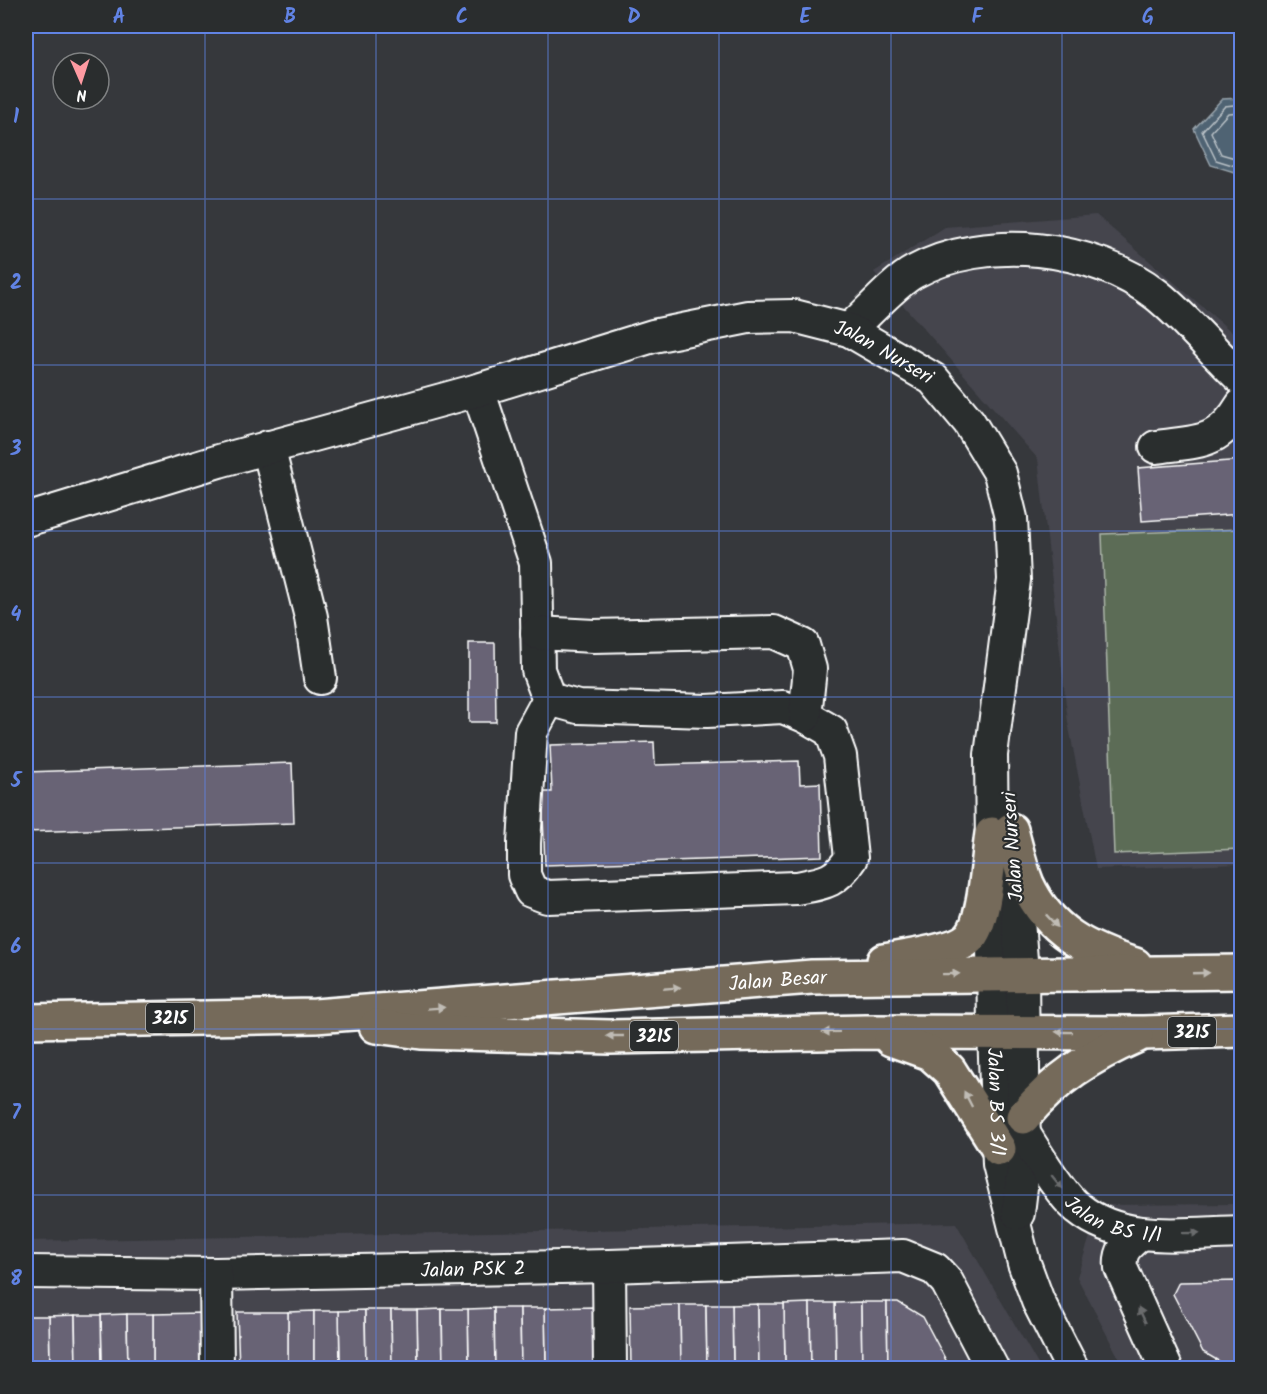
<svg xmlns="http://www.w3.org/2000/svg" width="1267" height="1394" viewBox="0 0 1267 1394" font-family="Kalam,sans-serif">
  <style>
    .built { fill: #45454d }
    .green { fill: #5b6c56; stroke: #adb6aa; stroke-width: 1.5 }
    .water { fill: #506473; stroke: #96a2ab; stroke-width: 1.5 }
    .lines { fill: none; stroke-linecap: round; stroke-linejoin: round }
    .shore { stroke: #b9c1c7; stroke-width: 1.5 }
    .building { fill: #676375; stroke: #fff; stroke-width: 1.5 }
    .minor-casing { stroke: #fff; stroke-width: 36 }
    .major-casing { stroke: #fff; stroke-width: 38 }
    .minor { stroke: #2a2d2e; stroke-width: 32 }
    .major { stroke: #746a5a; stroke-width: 33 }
    .oneway { fill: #c0bcb5 }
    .oneway2 { fill: #6a6c6d }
    .grid { fill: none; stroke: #6183e4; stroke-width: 1.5; stroke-opacity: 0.55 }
    .labels { text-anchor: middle; stroke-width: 4.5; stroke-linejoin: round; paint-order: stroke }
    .shield { fill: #2a2d2e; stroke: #bfc0c0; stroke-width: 1.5 }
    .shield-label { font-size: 18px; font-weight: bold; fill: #fff }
    .street-label { font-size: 20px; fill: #fff; stroke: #2a2d2e }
    .neatline { fill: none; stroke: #6183e4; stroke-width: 2 }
    .grid-label { font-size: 20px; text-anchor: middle; font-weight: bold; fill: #6183e4 }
  </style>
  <rect width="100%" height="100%" fill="#36383c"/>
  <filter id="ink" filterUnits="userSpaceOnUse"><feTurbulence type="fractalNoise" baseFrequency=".0167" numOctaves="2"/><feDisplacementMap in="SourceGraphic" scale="12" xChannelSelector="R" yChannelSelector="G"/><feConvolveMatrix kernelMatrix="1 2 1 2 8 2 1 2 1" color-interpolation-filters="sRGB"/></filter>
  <g filter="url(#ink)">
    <!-- built -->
    <g class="built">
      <path d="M1096 215 1241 340V864L1096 869 1068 722 1038 459 874 272 945 227Z"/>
      <path d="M1241 1204V1368H1124L1077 1277 1100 1205Z"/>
      <path d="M956 1223 1040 1368H26V1241Z"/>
    </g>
    <!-- green -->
    <path class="green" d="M1241 529V849L1114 854 1102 534Z"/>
    <!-- water -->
    <path class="water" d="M1241 98H1242L1241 174 1211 165 1194 129 1222 99Z"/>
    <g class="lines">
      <!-- shore -->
      <g class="shore">
        <path d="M1242 104 1225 106 1202 131 1216 160 1242 168"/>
        <path d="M1242 112 1228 113 1211 132 1221 154 1242 160"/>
      </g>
    </g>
    <!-- building -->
    <g class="building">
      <path d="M1242 460V514L1142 521 1138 468Z"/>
      <path d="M469 643H495L496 722H469Z"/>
      <path d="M654 742 655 765 799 761 800 784 820 783 822 856 545 865 542 792H552L550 745Z"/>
      <path d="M292 763 294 823 26 832V772Z"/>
      <path d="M1242 1281V1363H1222L1203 1352 1173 1294 1179 1282Z"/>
      <path d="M861 1302 862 1368H836L835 1303Z"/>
      <path d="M861 1302H887L888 1368H862Z"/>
      <path d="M887 1302H898L923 1317 950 1368H888Z"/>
      <path d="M810 1303 811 1368H785L784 1304Z"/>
      <path d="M810 1303H835L836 1368H811Z"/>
      <path d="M758 1304 759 1368H733L732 1305Z"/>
      <path d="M758 1304H784L785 1368H759Z"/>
      <path d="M680 1305 681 1368H631L630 1306Z"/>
      <path d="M680 1305H706L707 1368H681Z"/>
      <path d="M706 1305H732L733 1368H707Z"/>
      <path d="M595 1307 596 1368H546L545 1308Z"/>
      <path d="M494 1308 495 1368H469L468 1309Z"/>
      <path d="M494 1308H520L521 1368H495Z"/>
      <path d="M520 1308H545L546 1368H521Z"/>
      <path d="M442 1309 443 1368H418L417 1310Z"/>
      <path d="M442 1309H468L469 1368H443Z"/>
      <path d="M365 1310 366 1368H340L339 1311Z"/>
      <path d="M365 1310H391L392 1368H366Z"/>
      <path d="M391 1310H417L418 1368H392Z"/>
      <path d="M314 1311V1368H288V1312Z"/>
      <path d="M314 1311H339L340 1368H314Z"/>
      <path d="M237 1312H288V1368H239Z"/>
      <path d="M202 1313 203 1368H153V1314Z"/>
      <path d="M127 1314 128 1368H102L101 1315Z"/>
      <path d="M127 1314H153V1368H128Z"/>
      <path d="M75 1315 76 1368H50L49 1316Z"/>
      <path d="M75 1315H101L102 1368H76Z"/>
      <path d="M26 1316H49L50 1368H26Z"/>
    </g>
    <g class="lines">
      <!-- minor casing -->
      <g class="minor-casing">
        <g id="minor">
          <path d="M849 330C867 314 895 282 914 272 986 233 1093 245 1157 295 1188 320 1213 352 1242 379"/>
          <path d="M478 390 536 563 538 670 549 699 578 707 707 711 783 707 805 716 831 731 840 756 851 858C835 883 824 883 796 888L547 897 531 891 524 875V843L531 732 549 699"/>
          <path d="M268 447 311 617 320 678"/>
          <path d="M1156 447C1198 441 1218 445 1242 405"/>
          <path id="s1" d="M26 520 219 461 478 390 653 336 748 317 794 316 849 330 933 379 969 422 1000 473 1011 518 1014 580 991 755 994 1031 999 1164 1024 1263 1038 1301 1072 1368"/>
          <path d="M537 633 594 636 774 632 803 645 810 669 805 716"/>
          <path d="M1013 856 1022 973 1024 1163 1018 1213"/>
          <path id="s2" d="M1024 1134C1037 1154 1060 1194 1078 1208 1123 1245 1187 1233 1242 1232"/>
          <path d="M1140 1234C1127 1245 1119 1250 1121 1268L1166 1368"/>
          <path d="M609 1266 610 1368"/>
          <path id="s3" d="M26 1272 216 1274 609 1266 903 1256 935 1269 947 1282 992 1368"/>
          <path d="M216 1274 217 1368"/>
        </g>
      </g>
      <!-- major casing -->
      <g class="major-casing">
        <g id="major">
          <path d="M1011 830C1016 848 1020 867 1027 884 1049 932 1087 950 1135 965"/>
          <path d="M884 961C904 957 955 952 969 938 986 922 988 858 992 834"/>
          <path id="s4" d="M26 1021 315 1016 812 977 1242 972"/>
          <path d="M376 1026 421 1032 610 1037 866 1032 1143 1033 1242 1030"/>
          <path d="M891 1039 930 1053 949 1070 999 1149"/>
          <path d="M1023 1117C1055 1079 1090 1056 1136 1036"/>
        </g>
      </g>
      <!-- minor -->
      <use href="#minor" class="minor"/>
      <!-- major -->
      <use href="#major" class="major"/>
    </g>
    <!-- one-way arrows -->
    <defs><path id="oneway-solid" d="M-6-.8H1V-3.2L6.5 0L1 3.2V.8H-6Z" transform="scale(1.5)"/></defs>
    <g class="oneway">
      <use href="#oneway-solid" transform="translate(1052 921) rotate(47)"/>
      <use href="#oneway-solid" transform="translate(1201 973) rotate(-2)"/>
      <use href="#oneway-solid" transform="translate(951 974) rotate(-1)"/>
      <use href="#oneway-solid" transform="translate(672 988) rotate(-5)"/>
      <use href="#oneway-solid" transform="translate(436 1008) rotate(-4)"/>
      <use href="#oneway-solid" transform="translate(831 1032) rotate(179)"/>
      <use href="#oneway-solid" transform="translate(1064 1032) rotate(-179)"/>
      <use href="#oneway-solid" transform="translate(615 1036) rotate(180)"/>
      <use href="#oneway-solid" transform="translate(968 1099) rotate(-117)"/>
    </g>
    <g class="oneway2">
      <use href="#oneway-solid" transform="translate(1057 1182) rotate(51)"/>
      <use href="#oneway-solid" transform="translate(1191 1233) rotate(-1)"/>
      <use href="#oneway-solid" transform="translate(1142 1315) rotate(-115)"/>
    </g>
  </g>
  <!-- grid -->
  <path class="grid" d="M205 26V1368M376 26V1368M548 26V1368M719 26V1368M891 26V1368M1062 26V1368M26 199H1242M26 365H1242M26 531H1242M26 697H1242M26 863H1242M26 1029H1242M26 1195H1242"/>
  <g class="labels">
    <!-- shield labels -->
    <g class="shield">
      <rect x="146" y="1003" width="48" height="30" rx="4.5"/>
      <rect x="1168" y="1017" width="48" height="30" rx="4.5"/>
      <rect x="630" y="1021" width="48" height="30" rx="4.5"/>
    </g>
    <g class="shield-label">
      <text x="170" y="1024">3215</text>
      <text x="1192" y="1038">3215</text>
      <text x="654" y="1042">3215</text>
    </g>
    <!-- street labels -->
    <g class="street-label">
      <text dy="7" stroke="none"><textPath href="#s1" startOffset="894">Jalan Nurseri</textPath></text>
      <text transform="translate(1012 847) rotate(-94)" y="7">Jalan Nurseri</text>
      <text dy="7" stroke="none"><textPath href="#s4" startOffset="753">Jalan Besar</textPath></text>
      <text dy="7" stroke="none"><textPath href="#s1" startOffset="1698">Jalan BS 3/1</textPath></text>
      <text dy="7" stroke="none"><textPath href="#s2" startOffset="130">Jalan BS 1/1</textPath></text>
      <text dy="7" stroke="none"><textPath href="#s3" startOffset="447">Jalan PSK 2</textPath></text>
    </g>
  </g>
  <!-- margin -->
  <rect width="1267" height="1394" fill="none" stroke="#2a2d2e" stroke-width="66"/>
  <!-- north arrow -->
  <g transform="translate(81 81) rotate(177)"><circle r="28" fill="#2a2d2e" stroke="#7f8182" stroke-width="1.5"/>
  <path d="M0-4.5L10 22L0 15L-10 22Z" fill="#ff9aa2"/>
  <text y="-9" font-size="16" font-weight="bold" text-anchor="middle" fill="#ffffff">N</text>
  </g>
  <rect x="33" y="33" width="1201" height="1328" class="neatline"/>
  <g class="grid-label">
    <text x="119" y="23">A</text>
    <text x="290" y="23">B</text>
    <text x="462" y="23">C</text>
    <text x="634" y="23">D</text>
    <text x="805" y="23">E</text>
    <text x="977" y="23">F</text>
    <text x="1148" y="23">G</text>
    <text x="16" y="123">1</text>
    <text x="16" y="289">2</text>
    <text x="16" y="455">3</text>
    <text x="16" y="621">4</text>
    <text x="16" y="787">5</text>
    <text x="16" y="953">6</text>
    <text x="16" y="1119">7</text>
    <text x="16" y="1285">8</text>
  </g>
</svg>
